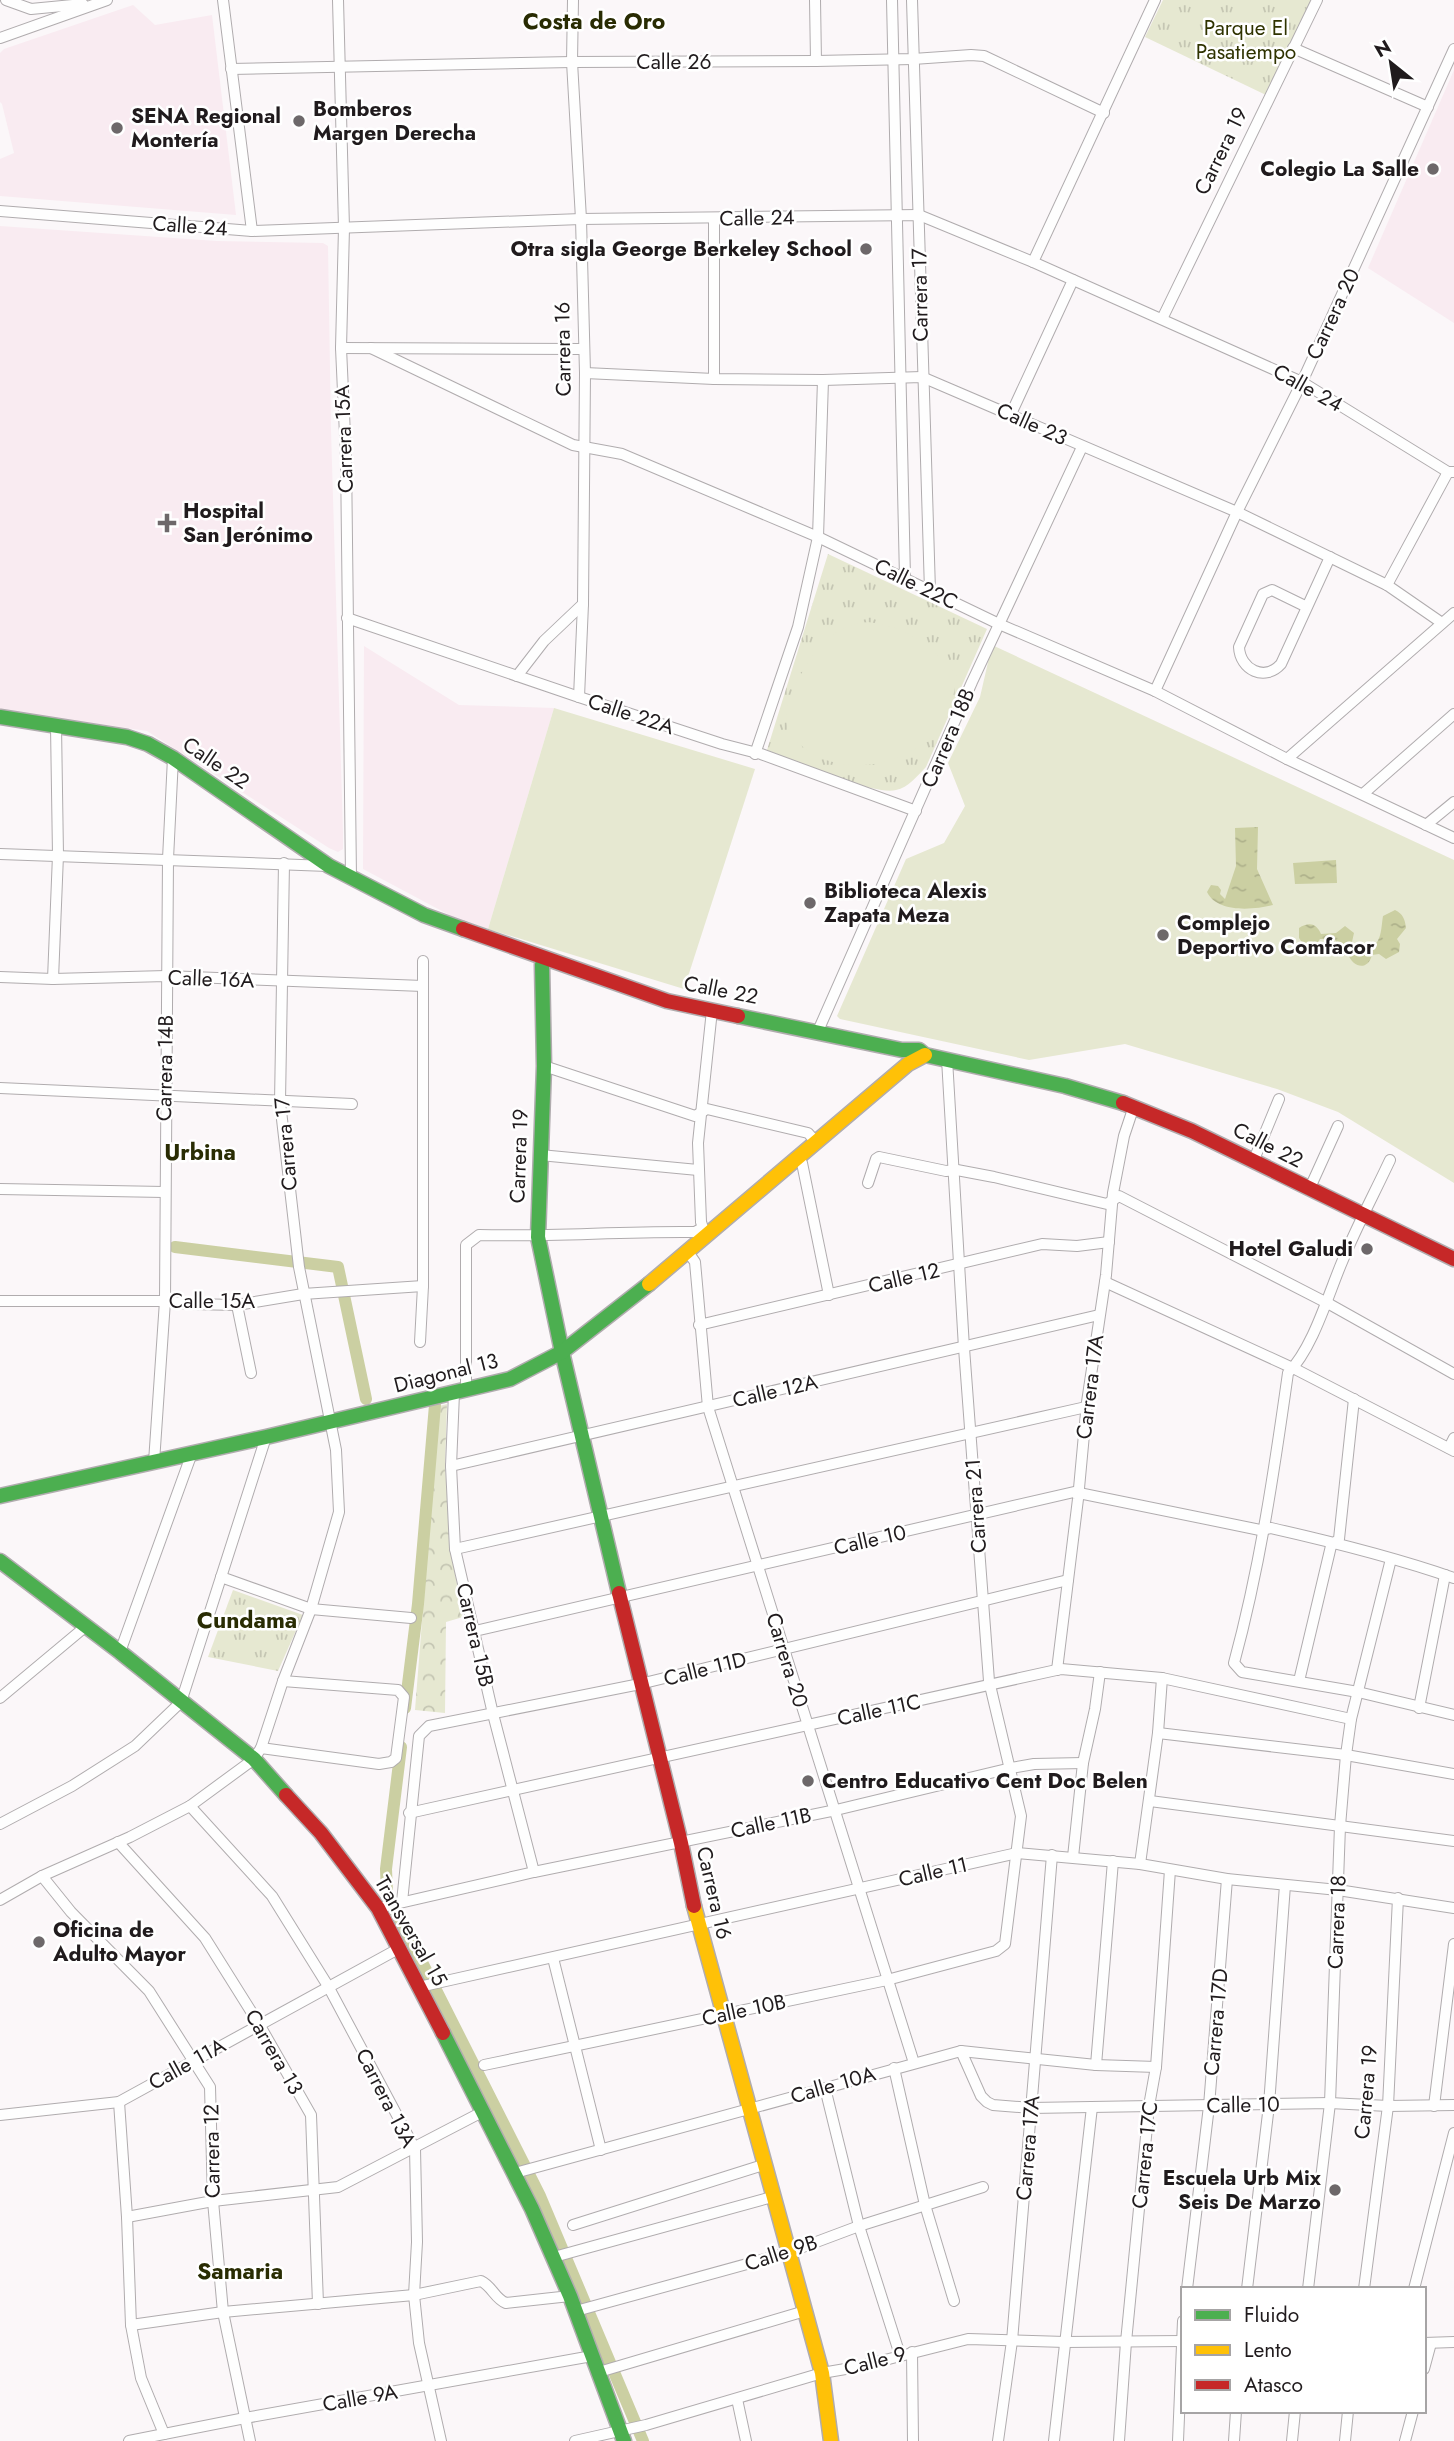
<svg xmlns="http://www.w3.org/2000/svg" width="1454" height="2441" viewBox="0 0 1454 2441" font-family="Jost,sans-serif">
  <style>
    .built { fill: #f9ebf1 }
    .grass { fill: url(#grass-tufts) }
    .forest { fill: url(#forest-crowns) }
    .pitch { fill: #e6e8d1 }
    .water { fill: url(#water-ripples) }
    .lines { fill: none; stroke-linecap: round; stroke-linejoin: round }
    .canal { stroke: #cbcfa2; stroke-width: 12 }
    .street-casing { stroke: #b0acae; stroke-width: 12 }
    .fast-casing { stroke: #b0acae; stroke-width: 17 }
    .slow-casing { stroke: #b0acae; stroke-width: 17 }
    .jam-casing { stroke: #b0acae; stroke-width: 17 }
    .street { stroke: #fefefe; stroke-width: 10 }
    .fast { stroke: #4caf50; stroke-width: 14 }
    .slow { stroke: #ffc107; stroke-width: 14 }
    .jam { stroke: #c62828; stroke-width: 14 }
    .poi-dot { fill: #6d686a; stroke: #fff; stroke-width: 2.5 }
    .labels { text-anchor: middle; stroke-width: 5; stroke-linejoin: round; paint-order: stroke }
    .park-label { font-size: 21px; fill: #2f3300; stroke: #fff }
    .street-label { font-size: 21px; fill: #201b1d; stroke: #fff }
    .poi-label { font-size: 21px; font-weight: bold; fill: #201b1d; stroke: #fff; text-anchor: start }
    .neighbourhood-label { font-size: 23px; font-weight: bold; fill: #292c03; stroke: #fff }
  </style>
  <defs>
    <pattern id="grass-tufts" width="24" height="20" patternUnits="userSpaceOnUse" patternTransform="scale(1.75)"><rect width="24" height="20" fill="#e6e8d1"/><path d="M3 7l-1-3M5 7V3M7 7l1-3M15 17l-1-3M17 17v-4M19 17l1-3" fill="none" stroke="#c5c6b3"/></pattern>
    <pattern id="forest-crowns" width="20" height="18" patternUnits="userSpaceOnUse" patternTransform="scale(1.75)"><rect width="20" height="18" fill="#e6e8d1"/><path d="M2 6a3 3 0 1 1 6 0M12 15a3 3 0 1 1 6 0" fill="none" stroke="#c5c6b3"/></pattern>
    <pattern id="water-ripples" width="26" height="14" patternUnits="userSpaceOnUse" patternTransform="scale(1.75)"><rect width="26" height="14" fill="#cbcfa2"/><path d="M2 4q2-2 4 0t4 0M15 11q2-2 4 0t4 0" fill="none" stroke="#aeb18b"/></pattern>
  </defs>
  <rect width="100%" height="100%" fill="#fbf7f9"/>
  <!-- built -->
  <g class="built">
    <path d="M133 5 155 25 212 15 236 215 0 196V159L14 153 2 104 0 102V53L4 49Z"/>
    <path d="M1454 70V323L1368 268Z"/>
    <path d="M0 226 217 241 323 243 328 246 331 430 343 833V849L338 852 329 848 147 731 0 710Z"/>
    <path d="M364 646 459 705 554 708 488 929 455 918 363 869Z"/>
  </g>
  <!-- grass -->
  <g class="grass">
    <path d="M1163 0H1312L1266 95 1145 37Z"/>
    <path d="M828 554 987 629 926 767C918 775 908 788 896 790 873 796 794 760 767 750Z"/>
    <path d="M233 1590 303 1615 278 1671 208 1657Z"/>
  </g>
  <!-- forest -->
  <path class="forest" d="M447 1404 445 1466 451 1551 463 1617 446 1622 445 1713 415 1710 439 1406Z"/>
  <!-- pitch -->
  <g class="pitch">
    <path d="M868 622C906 626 933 646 957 676 955 689 952 705 946 717 922 762 854 779 811 753 802 746 789 738 787 726 783 705 795 683 806 666 820 642 838 625 868 622Z"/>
    <path d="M992 645 1454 860V1183L1338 1112 1277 1089 1125 1044 1029 1060 840 1019 837 1016 906 859 944 843 965 806 948 763 980 697Z"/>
    <path d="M554 708 755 769 684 989 488 929Z"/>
  </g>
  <!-- water -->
  <g class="water">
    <path d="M1258 827 1257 869 1273 905C1253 910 1217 913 1207 892L1211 885 1218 886 1221 890 1220 894 1225 899 1236 866 1235 828Z"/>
    <path d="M1336 860 1337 883 1295 884 1293 863Z"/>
    <path d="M1395 910C1403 914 1405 919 1406 928L1397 939 1400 944 1399 952 1386 959 1379 954 1372 955C1368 971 1353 968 1348 954L1351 949 1336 942 1335 939H1320C1317 945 1312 946 1305 947L1299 938V928C1309 922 1316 923 1321 934L1336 933 1345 926 1354 933 1352 942 1353 945 1366 943 1369 948C1382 944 1381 928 1383 916Z"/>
  </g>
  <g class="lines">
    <!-- canal -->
    <g class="canal">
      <path d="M175 1247 338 1267 366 1399"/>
      <path d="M405 1708 418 1604 435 1405"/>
      <path d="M401 1747 386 1869 387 1893 540 2196 643 2441"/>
    </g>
    <!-- street casing -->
    <g class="street-casing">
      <g id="street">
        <path d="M6 0 31 9 83 4"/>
        <path d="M223 0 252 231"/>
        <path d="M338 0 344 228 341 348 346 457 351 878"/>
        <path d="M573 0 572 62 581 219 585 373 583 604 579 697"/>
        <path d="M815 0 816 61"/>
        <path d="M892 0 905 578"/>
        <path d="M912 0 930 591"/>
        <path d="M0 38 107 0"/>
        <path d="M1293 48 1428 107"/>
        <path d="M231 69 572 62 816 61 913 59 971 55 984 56 1104 113"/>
        <path d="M0 211 252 231 581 219 919 215 1033 262 1302 382 1448 472H1454"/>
        <path d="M714 219V379"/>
        <path d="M1033 262 1155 0"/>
        <path d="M1162 319 1317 0"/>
        <path d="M341 348 583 349"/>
        <path d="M371 348 573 445 622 454 818 537 999 624 1155 691 1287 759 1454 838"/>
        <path d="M585 373 714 379 823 380 922 377 1237 512 1387 585 1442 623"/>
        <path d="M1011 414 1073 280"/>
        <path d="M1387 585 1448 472"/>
        <path d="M1307 607 1272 590 1263 594 1239 647C1240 670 1265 682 1281 664L1330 557"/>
        <path d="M347 618 579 697 722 744 761 754 916 811"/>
        <path d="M517 676 544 641 583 604"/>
        <path d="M1155 691 1237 512 1302 382 1454 49"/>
        <path d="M755 754 798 627 818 537 823 380"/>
        <path d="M1287 759 1454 613"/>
        <path d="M1363 794 1454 714"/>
        <path d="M1426 825 1454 802"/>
        <path d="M0 854 328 866"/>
        <path d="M0 977 53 979 166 976 423 986"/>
        <path d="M53 979 58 855 56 726"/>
        <path d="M818 1031 972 682 1082 447"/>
        <path d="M544 1066 695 1116 707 1109 808 1133 816 1142"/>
        <path d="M0 1088 352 1104"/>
        <path d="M540 1155 698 1170"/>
        <path d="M798 1158 802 1163 829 1295"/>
        <path d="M1390 1160C1374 1194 1356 1228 1342 1262 1328 1295 1313 1348 1288 1373 1274 1472 1260 1567 1234 1663L1242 1672 1358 1692 1454 1715"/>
        <path d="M1253 1162 1279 1099"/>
        <path d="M868 1183 876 1159 879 1157 946 1171 957 1170 994 1177 1107 1204 1119 1196 1331 1305 1454 1374"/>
        <path d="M0 1189 164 1192"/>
        <path d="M1309 1190 1338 1126"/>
        <path d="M704 1231 701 1222 698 1143 712 1010"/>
        <path d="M688 1252 695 1262 708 1407 914 2063"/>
        <path d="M1105 1282 1297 1370 1454 1451"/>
        <path d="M0 1301H165L190 1304 237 1305 303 1294 423 1286"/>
        <path d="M237 1305 251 1373"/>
        <path d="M699 1325 1042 1244 1077 1246 1109 1242"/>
        <path d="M420 1342 423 1286V961"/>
        <path d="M466 1391V1245L479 1235C551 1237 622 1231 695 1232L702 1228"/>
        <path d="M454 1393 451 1466 455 1549 493 1714 534 1872"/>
        <path d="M1449 1448 1454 1438"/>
        <path d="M154 1462 165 1301 168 859 173 758"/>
        <path d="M451 1466 1099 1315"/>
        <path d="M455 1549 1086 1407"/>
        <path d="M221 1577 311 1609 411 1618"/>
        <path d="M475 1631 1074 1492 1260 1530 1271 1528C1333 1542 1394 1557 1454 1578"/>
        <path d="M120 1652 192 1453"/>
        <path d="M1057 1670 1078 1499 1087 1402 1106 1275 1113 1193 1124 1136 1134 1106"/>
        <path d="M1299 1681 1331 1546 1339 1539 1354 1399"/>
        <path d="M0 1698 85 1627"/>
        <path d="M1419 1708 1445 1575"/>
        <path d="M1158 1733 1346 1755 1454 1774"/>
        <path d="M261 1748 379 1764 391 1762 396 1758 404 1697 398 1690 283 1681"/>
        <path d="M1150 1801 1454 1841"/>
        <path d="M190 1806 272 1896 328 1986 415 2149 417 2242 414 2295 419 2343 441 2441"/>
        <path d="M409 1813 1061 1669 1162 1678 1351 1719"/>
        <path d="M0 1824 72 1786 135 1746 181 1702 266 1437"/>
        <path d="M118 1842 205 1938 259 2024 311 2115 318 2304"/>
        <path d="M1073 1857 1083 1763 1095 1709 1100 1672"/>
        <path d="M1140 1864 1158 1733 1162 1678"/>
        <path d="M42 1876 71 1912 149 1991 210 2087 213 2201 223 2312 250 2441"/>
        <path d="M0 1900 42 1876 130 1837 190 1806 254 1759 261 1748 283 1681 311 1609 339 1512 336 1450 299 1267 280 1102 284 863"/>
        <path d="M402 1902 419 1736 429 1726 640 1684 1068 1580"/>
        <path d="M378 1908 534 1872 836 1810 1011 1768 1034 1764 1083 1763"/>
        <path d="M553 1958 601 2150"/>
        <path d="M419 1987 1017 1853 1140 1864 1227 1879 1338 1890 1454 1908"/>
        <path d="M961 2051 981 2096 987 2102 993 2105 1031 2108 1330 2103 1388 2106 1454 2105"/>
        <path d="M484 2065 887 1980 996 1951 1005 1944 1021 1816 989 1681 964 1348 947 1059"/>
        <path d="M1096 2065 1113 1861"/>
        <path d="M894 2068 925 2205 954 2301"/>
        <path d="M825 2088 859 2226 900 2355"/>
        <path d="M119 2102 127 2217 131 2325 141 2378 164 2434"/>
        <path d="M1434 2106 1454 1944"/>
        <path d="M0 2115 119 2102 398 1949"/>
        <path d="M515 2173 961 2051 1096 2065 1156 2067"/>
        <path d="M127 2217 213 2201 338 2187 484 2111"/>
        <path d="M573 2225 763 2165"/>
        <path d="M554 2257 772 2197"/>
        <path d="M1187 2289 1209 2106 1227 1879"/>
        <path d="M1247 2289 1269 2105 1285 1885"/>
        <path d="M1308 2289 1330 2103 1340 1826 1346 1755 1351 1719 1391 1559"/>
        <path d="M1364 2289 1388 2106 1398 1898"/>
        <path d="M1414 2289 1454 2133"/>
        <path d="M576 2311 787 2253 859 2226 983 2187"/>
        <path d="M131 2325 223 2312 414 2295 481 2281C492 2286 495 2299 506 2303L570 2296"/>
        <path d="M1424 2343 1454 2342"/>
        <path d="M912 2352 913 2441"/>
        <path d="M1424 2369 1431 2343"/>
        <path d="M599 2372 805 2311"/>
        <path d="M737 2399 746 2441"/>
        <path d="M129 2441 245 2418 592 2356"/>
        <path d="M575 2441 646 2425 822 2373 857 2367 968 2339 1065 2342 1183 2341"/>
        <path d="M998 2441 1012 2341 1052 1855"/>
        <path d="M1054 2441 1092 2107"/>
        <path d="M1119 2441 1126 2342 1149 2106 1156 2067 1170 1870"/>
        <path d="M1178 2441 1183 2321"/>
        <path d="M1234 2441 1236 2411"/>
        <path d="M1292 2441 1295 2411"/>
        <path d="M1345 2441 1348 2411"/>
        <path d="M1405 2441 1413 2411"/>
      </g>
    </g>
    <!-- fast casing -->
    <g class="fast-casing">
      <g id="fast">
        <path d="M0 717 127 737 148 744 173 758 329 866 424 915 463 929"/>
        <path d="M544 959 542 965 544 1066 538 1237 562 1352 619 1593"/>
        <path d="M738 1016 902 1050H919L925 1055 1065 1086 1123 1103"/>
        <path d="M0 1496 266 1437 510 1379 562 1352 649 1284"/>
        <path d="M0 1561 120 1652 254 1759 286 1795"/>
        <path d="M443 2033 532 2209 570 2296 624 2441"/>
      </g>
    </g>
    <!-- slow casing -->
    <g class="slow-casing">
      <g id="slow">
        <path d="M649 1284 908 1064 925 1055"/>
        <path d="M694 1906 822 2373 831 2441"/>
      </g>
    </g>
    <!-- jam casing -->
    <g class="jam-casing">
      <g id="jam">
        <path d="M463 929 667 1001 738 1016"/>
        <path d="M1123 1103 1192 1131 1454 1259"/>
        <path d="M619 1593 681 1843 694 1906"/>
        <path d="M286 1795 321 1833 378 1908 443 2033"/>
      </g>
    </g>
    <!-- street -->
    <use href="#street" class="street"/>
    <!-- fast -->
    <use href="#fast" class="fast"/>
    <!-- slow -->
    <use href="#slow" class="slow"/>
    <!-- jam -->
    <use href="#jam" class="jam"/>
  </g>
  <!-- markers -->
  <g class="poi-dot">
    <circle cx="299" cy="121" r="7"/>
    <circle cx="117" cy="128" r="7"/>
    <circle cx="1433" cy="169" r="7"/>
    <circle cx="866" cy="249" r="7"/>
    <path d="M163.5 512.5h7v7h7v7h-7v7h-7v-7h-7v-7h7z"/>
    <circle cx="810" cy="903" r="7"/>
    <circle cx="1163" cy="935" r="7"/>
    <circle cx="1367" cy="1249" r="7"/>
    <circle cx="808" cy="1781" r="7"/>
    <circle cx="39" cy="1942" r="7"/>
    <circle cx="1335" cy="2190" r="7"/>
  </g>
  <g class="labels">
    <!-- park labels -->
    <g class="park-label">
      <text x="1246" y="35">Parque El<tspan x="1246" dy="24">Pasatiempo</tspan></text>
    </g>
    <!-- street labels -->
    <g class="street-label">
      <text x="674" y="69">Calle 26</text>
      <text transform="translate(1221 151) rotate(-64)" y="7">Carrera 19</text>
      <text transform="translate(757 218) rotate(-1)" y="7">Calle 24</text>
      <text transform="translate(190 226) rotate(4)" y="7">Calle 24</text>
      <text transform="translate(920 295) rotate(-91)" y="7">Carrera 17</text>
      <text transform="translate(1333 314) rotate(-65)" y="7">Carrera 20</text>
      <text transform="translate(563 349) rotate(-91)" y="7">Carrera 16</text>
      <text transform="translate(1308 388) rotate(29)" y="7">Calle 24</text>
      <text transform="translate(1032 424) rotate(24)" y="7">Calle 23</text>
      <text transform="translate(344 439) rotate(-92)" y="7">Carrera 15A</text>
      <text transform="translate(916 584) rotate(26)" y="7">Calle 22C</text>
      <text transform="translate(631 714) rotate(18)" y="7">Calle 22A</text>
      <text transform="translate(948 738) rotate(-67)" y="7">Carrera 18B</text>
      <text transform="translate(216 763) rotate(34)" y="7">Calle 22</text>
      <text transform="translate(211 979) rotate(2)" y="7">Calle 16A</text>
      <text transform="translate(721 990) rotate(11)" y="7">Calle 22</text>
      <text transform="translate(165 1068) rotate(-89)" y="7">Carrera 14B</text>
      <text transform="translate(286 1144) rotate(-95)" y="7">Carrera 17</text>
      <text transform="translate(1268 1145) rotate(27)" y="7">Calle 22</text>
      <text transform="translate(519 1156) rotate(-88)" y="7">Carrera 19</text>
      <text transform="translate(904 1278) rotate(-13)" y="7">Calle 12</text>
      <text x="212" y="1308">Calle 15A</text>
      <text transform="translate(446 1373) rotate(-14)" y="7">Diagonal 13</text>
      <text transform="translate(1090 1387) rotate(-83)" y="7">Carrera 17A</text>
      <text transform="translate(775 1391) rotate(-13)" y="7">Calle 12A</text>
      <text transform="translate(976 1506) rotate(-94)" y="7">Carrera 21</text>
      <text transform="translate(870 1540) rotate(-13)" y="7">Calle 10</text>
      <text transform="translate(475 1635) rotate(77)" y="7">Carrera 15B</text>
      <text transform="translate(787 1660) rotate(73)" y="7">Carrera 20</text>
      <text transform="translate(705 1669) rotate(-14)" y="7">Calle 11D</text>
      <text transform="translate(879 1710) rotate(-12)" y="7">Calle 11C</text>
      <text transform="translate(771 1823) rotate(-12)" y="7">Calle 11B</text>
      <text transform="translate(933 1872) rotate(-13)" y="7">Calle 11</text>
      <text transform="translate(714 1893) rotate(77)" y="7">Carrera 16</text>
      <text transform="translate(1337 1922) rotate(-88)" y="7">Carrera 18</text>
      <text transform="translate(411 1931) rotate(60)" y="7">Transversal 15</text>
      <text transform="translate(744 2010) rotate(-12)" y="7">Calle 10B</text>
      <text transform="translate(1216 2022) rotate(-85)" y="7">Carrera 17D</text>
      <text transform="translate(274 2052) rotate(60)" y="7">Carrera 13</text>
      <text transform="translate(187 2064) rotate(-29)" y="7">Calle 11A</text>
      <text transform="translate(833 2085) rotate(-16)" y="7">Calle 10A</text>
      <text transform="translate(1366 2092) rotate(-85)" y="7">Carrera 19</text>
      <text transform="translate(386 2098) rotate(63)" y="7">Carrera 13A</text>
      <text transform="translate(1243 2105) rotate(-1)" y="7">Calle 10</text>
      <text transform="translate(1028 2148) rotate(-85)" y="7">Carrera 17A</text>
      <text transform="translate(212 2151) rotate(-91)" y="7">Carrera 12</text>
      <text transform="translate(1145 2155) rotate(-84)" y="7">Carrera 17C</text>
      <text transform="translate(781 2253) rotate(-18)" y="7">Calle 9B</text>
      <text transform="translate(875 2361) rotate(-14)" y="7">Calle 9</text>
      <text transform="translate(360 2398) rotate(-10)" y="7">Calle 9A</text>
    </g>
    <!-- poi labels -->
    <g class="poi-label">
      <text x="313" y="116">Bomberos<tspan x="313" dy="24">Margen Derecha</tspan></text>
      <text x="131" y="123">SENA Regional<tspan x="131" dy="24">Montería</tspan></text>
      <text x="1419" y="176" text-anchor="end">Colegio La Salle</text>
      <text x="852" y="256" text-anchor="end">Otra sigla George Berkeley School</text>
      <text x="183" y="518">Hospital<tspan x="183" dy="24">San Jerónimo</tspan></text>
      <text x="824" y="898">Biblioteca Alexis<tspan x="824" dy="24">Zapata Meza</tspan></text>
      <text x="1177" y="930">Complejo<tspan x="1177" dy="24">Deportivo Comfacor</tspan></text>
      <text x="1353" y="1256" text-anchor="end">Hotel Galudi</text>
      <text x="822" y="1788">Centro Educativo Cent Doc Belen</text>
      <text x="53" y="1937">Oficina de<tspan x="53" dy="24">Adulto Mayor</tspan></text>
      <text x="1321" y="2185" text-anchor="end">Escuela Urb Mix<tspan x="1321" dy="24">Seis De Marzo</tspan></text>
    </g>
    <!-- neighbourhood labels -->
    <g class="neighbourhood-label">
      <text x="594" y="29">Costa de Oro</text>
      <text x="200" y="1160">Urbina</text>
      <text x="247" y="1628">Cundama</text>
      <text x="240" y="2279">Samaria</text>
    </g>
  </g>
  <!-- legend -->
  <rect x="1181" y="2287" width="245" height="126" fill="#ffffff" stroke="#a6a4a5" stroke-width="2"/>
  <rect x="1195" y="2310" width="35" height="10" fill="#4caf50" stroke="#a6a4a5" stroke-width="2"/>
  <text x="1244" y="2322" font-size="21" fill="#201b1d">Fluido</text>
  <rect x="1195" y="2345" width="35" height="10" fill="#ffc107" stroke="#a6a4a5" stroke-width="2"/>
  <text x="1244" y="2357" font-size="21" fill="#201b1d">Lento</text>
  <rect x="1195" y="2380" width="35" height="10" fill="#c62828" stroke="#a6a4a5" stroke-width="2"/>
  <text x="1244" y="2392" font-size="21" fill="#201b1d">Atasco</text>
  <!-- north arrow -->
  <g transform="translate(1391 63) rotate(330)" stroke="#ffffff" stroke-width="5" paint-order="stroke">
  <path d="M0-5L12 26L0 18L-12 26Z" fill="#201b1d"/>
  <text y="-10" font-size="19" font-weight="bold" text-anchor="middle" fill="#201b1d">N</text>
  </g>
</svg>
